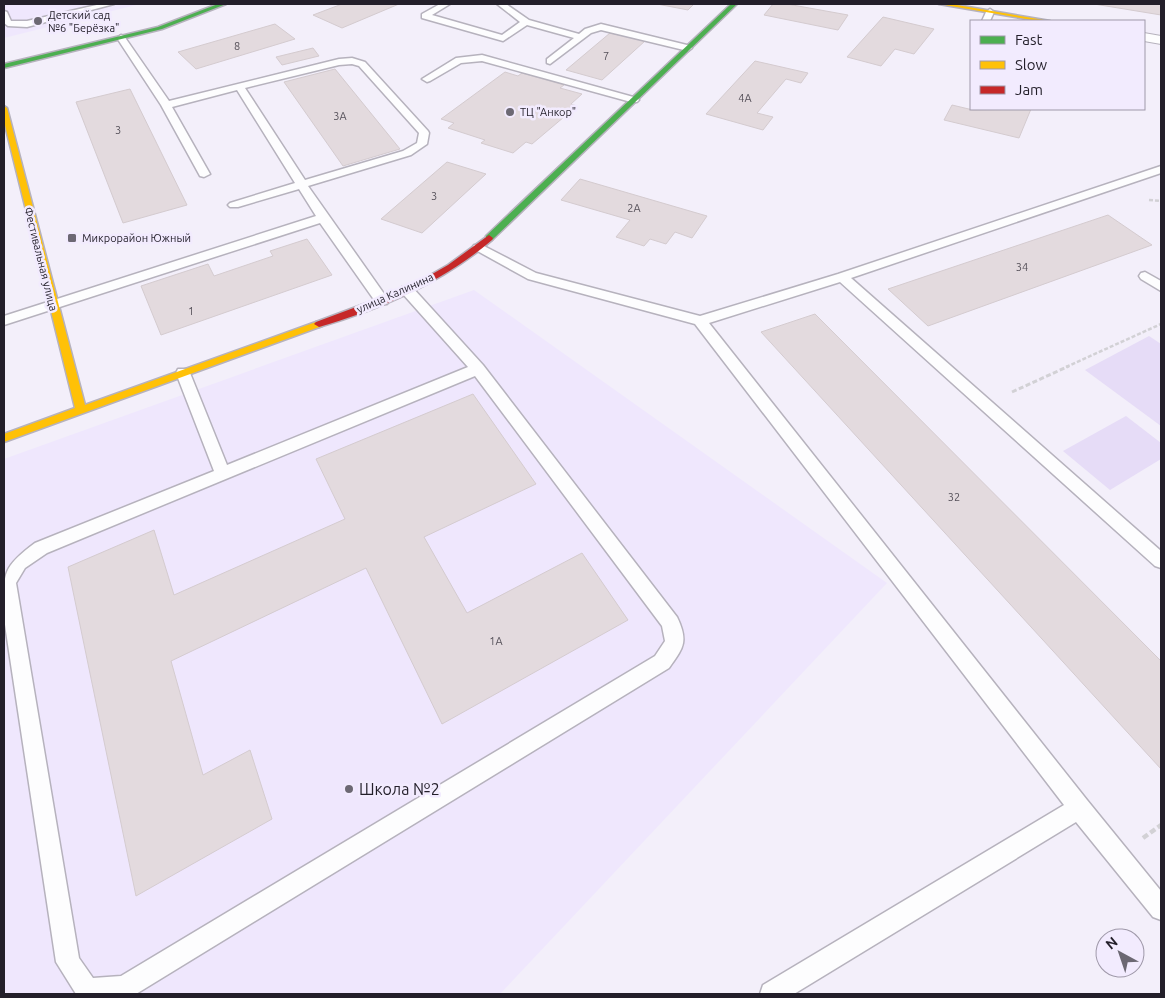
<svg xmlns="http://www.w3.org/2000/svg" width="1165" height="998" viewBox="0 0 1165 998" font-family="Ubuntu,sans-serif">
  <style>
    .built { fill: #efe7fd }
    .green { fill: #e6dcf7 }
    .building { fill: #e3dade; stroke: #d4cbcf }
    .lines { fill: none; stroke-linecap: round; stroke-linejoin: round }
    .lane-casing { stroke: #b6b2bd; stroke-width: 3 }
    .street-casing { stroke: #b6b2bd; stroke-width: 2 }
    .fast-casing { stroke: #b6b2bd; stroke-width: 3 }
    .slow-casing { stroke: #b6b2bd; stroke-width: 3 }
    .jam-casing { stroke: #b6b2bd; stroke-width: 3 }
    .path-far2 { stroke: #d2d1d5; stroke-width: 2.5; stroke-dasharray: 4 2; stroke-linecap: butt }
    .path-far1 { stroke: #d2d1d5; stroke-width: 3; stroke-dasharray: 5 2.5; stroke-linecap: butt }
    .path { stroke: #d2d1d5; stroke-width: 4.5; stroke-dasharray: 6 3; stroke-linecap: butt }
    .lane { fill: #fdfdfe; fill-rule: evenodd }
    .street { fill: #fdfdfe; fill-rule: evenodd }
    .fast { fill: #4caf50; fill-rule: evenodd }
    .slow { fill: #ffc107; fill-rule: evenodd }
    .jam { fill: #c62828; fill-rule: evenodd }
    .poi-dot { fill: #6c6873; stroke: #f2ebfe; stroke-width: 2 }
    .labels { text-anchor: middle; stroke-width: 5; stroke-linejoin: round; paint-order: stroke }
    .far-poi-label { font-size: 11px; fill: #231f2a; stroke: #f2ebfe; text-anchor: start }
    .number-label { font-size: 11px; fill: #555059 }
    .far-street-label { font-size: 11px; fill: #231f2a; stroke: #f2ebfe }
    .near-poi-label { font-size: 16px; fill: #231f2a; stroke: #f2ebfe; text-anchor: start }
  </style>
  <rect width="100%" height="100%" fill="#f3effa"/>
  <!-- built -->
  <g class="built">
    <path d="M4 4H140L4 38Z"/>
    <path d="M474 290 887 583 500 994H4V459Z"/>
  </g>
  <!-- green -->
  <g class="green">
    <path d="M1149 336 1161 344V426L1085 370Z"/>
    <path d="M1126 416 1161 443V459L1110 490 1063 451Z"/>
  </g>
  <!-- building -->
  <g class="building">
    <path d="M342 4H399L342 28 313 15Z"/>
    <path d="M657 4H694L688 10Z"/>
    <path d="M773 4H787L848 15 838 30 764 15Z"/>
    <path d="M1094 4H1161V15Z"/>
    <path d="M883 17 934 29 914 54 895 49 881 66 847 57Z"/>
    <path d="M275 24 295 39 196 69 178 52Z"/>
    <path d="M610 33 645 41 602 80 566 70Z"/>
    <path d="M313 48 319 56 282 65 276 57Z"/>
    <path d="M755 61 808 73 801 83 786 79 757 113 773 117 763 130 706 114Z"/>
    <path d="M335 69 400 149 343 166 284 82Z"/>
    <path d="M505 72 518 76 522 73 564 85 560 88 582 94 571 104 577 106 532 144 526 142 513 153 481 143 485 140 448 128 454 123 441 119Z"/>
    <path d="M130 89 187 205 123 223 76 102Z"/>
    <path d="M952 105 973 110 1031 109 1019 138 944 120Z"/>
    <path d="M447 162 486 174 422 233 381 219Z"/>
    <path d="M580 179 707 216 692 238 675 232 666 244 650 239 644 246 616 237 630 220 561 200Z"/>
    <path d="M1108 215 1152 245 928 326 888 289Z"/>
    <path d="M307 239 332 275 161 335 141 286 208 264 214 276 273 256 270 251Z"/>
    <path d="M815 314 1161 661V769L761 332Z"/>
    <path d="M473 394 536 484 424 537 467 613 582 553 628 620 442 724 366 568 171 661 203 775 250 750 272 819 136 896 68 567 154 530 174 595 345 519 316 459Z"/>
  </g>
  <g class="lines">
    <!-- lane casing -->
    <g class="lane-casing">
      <g id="lane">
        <path d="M101 4H114L27 27 8 26 4 23V11L7 12 11 21H27Z"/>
        <path d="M440 4H450L432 15 502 35 520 22 497 4H506L529 20 579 34 585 29 601 24 691 46 692 48 688 51 601 30 591 33 550 64 547 63V59L574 38 527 25 503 41 422 18V14Z"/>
        <path d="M990 9 994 12 990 21H982L986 12Z"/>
        <path d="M121 35 124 36 169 101 339 59 352 58 365 62 428 131 429 133 427 144 411 155 308 186 387 298 389 301 387 304H377L320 223 4 325V316L316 216 299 189 238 207H230L228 205 230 203 295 183 237 90 172 107 210 174 204 177 200 176 161 105 117 38ZM352 64 359 66 419 133 417 143 403 151 305 180 245 88 339 65Z"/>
        <path d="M482 55 637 98 639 100 637 102H631L482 61 461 63 430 81 427 82 422 79 456 58Z"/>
        <path d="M1161 166V173L851 278 1161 551V568L1155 566 840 282 709 323 1087 800 1161 891V920L1153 917 1076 822 794 994H760L763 985 1064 805 695 324 528 279 472 248 474 245H482L536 273 700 316 838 274Z"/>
        <path d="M1145 272 1161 281V291L1141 279 1139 276 1141 273Z"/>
        <path d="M407 286 412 287 483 365 677 617C689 642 683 648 669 668L136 994H76L56 962 4 618C4 574 0 569 35 543L214 471 176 373 178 369H188L190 373 227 465 468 367 402 293 401 290 402 287ZM475 376 662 626 665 641 655 656 121 976 93 978 79 958 16 583 25 568 47 553Z"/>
      </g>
    </g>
    <!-- street casing -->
    <g class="street-casing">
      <path id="street" d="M1144 33 1161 36V44L1144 41Z"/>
    </g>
    <!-- fast casing -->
    <g class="fast-casing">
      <g id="fast">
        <path d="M218 4H226L162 29 4 68V64L158 27Z"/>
        <path d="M731 4H737L492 240H486V236Z"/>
      </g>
    </g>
    <!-- slow casing -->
    <g class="slow-casing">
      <g id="slow">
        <path d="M939 4H951L1050 21H1038Z"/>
        <path d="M4 106 7 108 85 405 316 322H322V326L4 442V434L75 408 4 121Z"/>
      </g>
    </g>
    <!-- jam casing -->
    <g class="jam-casing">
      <path id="jam" d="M489 235 493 238 492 240C443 282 381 309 319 327L314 324 316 322 383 297 427 277 448 265Z"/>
    </g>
    <!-- path-far2 -->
    <g class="path-far2">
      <path d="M1149 200 1161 201"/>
      <path d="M1066 367 1161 324"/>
    </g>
    <!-- path-far1 -->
    <path class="path-far1" d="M1012 392 1069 366"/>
    <!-- path -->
    <path class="path" d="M1143 838 1161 825"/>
    <!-- lane -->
    <use href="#lane" class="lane"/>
    <!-- street -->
    <use href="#street" class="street"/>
    <!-- fast -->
    <use href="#fast" class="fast"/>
    <!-- slow -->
    <use href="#slow" class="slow"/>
    <!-- jam -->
    <use href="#jam" class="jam"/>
  </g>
  <!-- markers -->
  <g class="poi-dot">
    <circle cx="38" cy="21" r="5"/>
    <circle cx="510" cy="112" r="5"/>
    <rect x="67" y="233" width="10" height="10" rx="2.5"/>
    <circle cx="349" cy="789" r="5"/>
  </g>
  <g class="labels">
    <!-- far-poi labels -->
    <g class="far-poi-label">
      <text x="48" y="19">Детский сад<tspan x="48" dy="13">№6 "Берёзка"</tspan></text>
      <text x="520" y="116">ТЦ "Анкор"</text>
      <text x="82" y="242">Микрорайон Южный</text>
    </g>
    <!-- number labels -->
    <g class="number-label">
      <text x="237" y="50">8</text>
      <text x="606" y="60">7</text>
      <text x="745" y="102">4А</text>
      <text x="340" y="120">3А</text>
      <text x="118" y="134">3</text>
      <text x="434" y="200">3</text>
      <text x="634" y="212">2А</text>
      <text x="1022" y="271">34</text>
      <text x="191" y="315">1</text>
      <text x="954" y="501">32</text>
      <text x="496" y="645">1А</text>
    </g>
    <!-- far-street labels -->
    <g class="far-street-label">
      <text transform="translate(41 259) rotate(76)" y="4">Фестивальная улица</text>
      <text transform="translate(395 293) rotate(-24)" y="4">улица Калинина</text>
    </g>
    <!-- near-poi labels -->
    <g class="near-poi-label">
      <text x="359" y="795">Школа №2</text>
    </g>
  </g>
  <!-- border -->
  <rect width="1165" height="998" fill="none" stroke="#231f2a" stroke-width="10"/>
  <!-- legend -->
  <rect x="970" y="20" width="175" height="90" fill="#f2ebfe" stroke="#9f99a9"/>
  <rect x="980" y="36" width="25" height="8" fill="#4caf50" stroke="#9f99a9"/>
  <text x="1015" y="45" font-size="15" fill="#231f2a">Fast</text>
  <rect x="980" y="61" width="25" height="8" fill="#ffc107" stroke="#9f99a9"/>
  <text x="1015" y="70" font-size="15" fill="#231f2a">Slow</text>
  <rect x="980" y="86" width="25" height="8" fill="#c62828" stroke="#9f99a9"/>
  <text x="1015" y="95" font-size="15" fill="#231f2a">Jam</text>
  <!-- north arrow -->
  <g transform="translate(1120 953) rotate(320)"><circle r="24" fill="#f2ebfe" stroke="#9f99a9"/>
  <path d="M0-4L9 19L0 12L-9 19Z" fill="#6c6873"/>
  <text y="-8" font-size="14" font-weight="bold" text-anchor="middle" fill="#231f2a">N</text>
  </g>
</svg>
